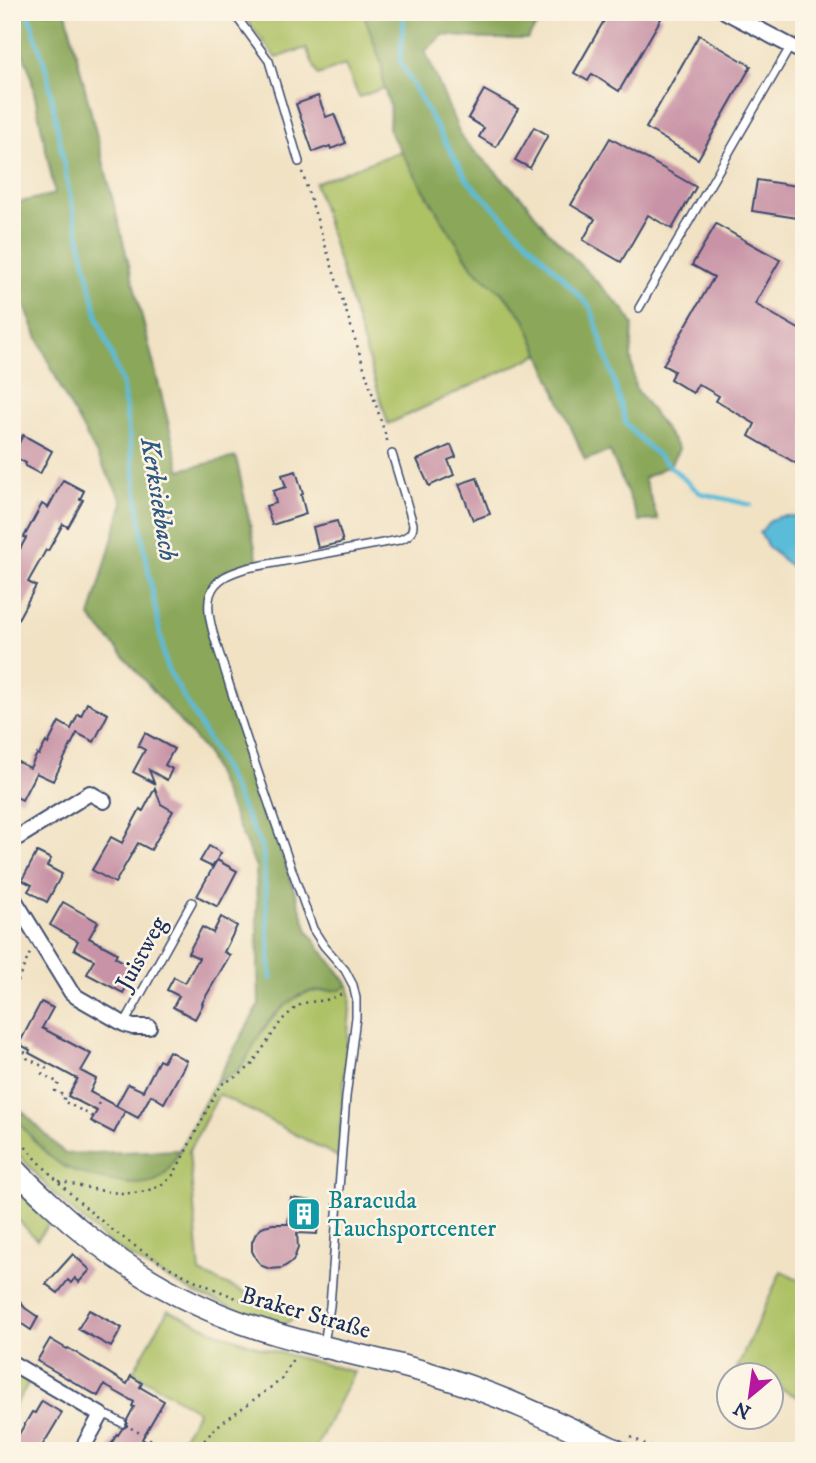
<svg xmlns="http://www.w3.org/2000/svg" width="816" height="1463" viewBox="0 0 816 1463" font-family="'IM FELL DW Pica',serif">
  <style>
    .green { fill: #adc165; stroke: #647862; stroke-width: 2 }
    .forest { fill: #8aa75a; stroke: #526b5c; stroke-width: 2 }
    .water { fill: #5abcd9; stroke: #3a769c; stroke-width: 2 }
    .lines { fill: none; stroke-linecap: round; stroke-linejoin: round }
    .stream { stroke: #5abcd9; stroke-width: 4.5 }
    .building { fill: #c893a6 }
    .service-casing { stroke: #3b4a6d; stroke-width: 10 }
    .minor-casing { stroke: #3b4a6d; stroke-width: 18 }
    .secondary-casing { stroke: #3b4a6d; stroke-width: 24 }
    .path { stroke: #3b4a6d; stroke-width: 2.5; stroke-dasharray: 2 5; stroke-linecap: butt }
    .service { stroke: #fff; stroke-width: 7 }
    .minor { stroke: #fff; stroke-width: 14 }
    .secondary { stroke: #fff; stroke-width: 21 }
    .labels { text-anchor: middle; stroke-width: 5; stroke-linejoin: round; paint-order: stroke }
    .street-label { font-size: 24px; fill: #1b2f5e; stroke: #fcf5e5 }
    .culture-label { font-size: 24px; fill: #0d838f; stroke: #fcf5e5; text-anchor: start }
    .water-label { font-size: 26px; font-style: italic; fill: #2e5983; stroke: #fcf5e5 }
  </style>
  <rect width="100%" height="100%" fill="#fcf5e5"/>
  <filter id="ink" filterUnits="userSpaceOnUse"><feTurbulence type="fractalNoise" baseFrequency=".0143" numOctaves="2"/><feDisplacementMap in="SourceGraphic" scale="14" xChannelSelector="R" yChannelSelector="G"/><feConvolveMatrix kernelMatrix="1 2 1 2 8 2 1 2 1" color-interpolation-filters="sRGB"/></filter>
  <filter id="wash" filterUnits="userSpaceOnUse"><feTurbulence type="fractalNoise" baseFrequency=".00686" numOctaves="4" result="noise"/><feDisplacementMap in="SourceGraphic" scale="28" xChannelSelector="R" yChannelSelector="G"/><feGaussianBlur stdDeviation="1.57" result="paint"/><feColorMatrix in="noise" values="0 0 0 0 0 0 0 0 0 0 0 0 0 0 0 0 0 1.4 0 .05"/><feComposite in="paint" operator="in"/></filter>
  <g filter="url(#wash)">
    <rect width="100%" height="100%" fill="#f1e2c4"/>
    <!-- green -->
    <g class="green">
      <path d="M241 12H363L382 65 384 88 359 97 345 65 318 75 306 48 276 58Z"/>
      <path d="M401 151 441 218 473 268 504 295 525 319 540 354 388 424 315 183Z"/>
      <path d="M348 985 351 997 338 1157 219 1094 189 1151 200 1273 298 1316 281 1326 194 1293 150 1269 105 1240 53 1193 12 1147V1115L51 1157 63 1166 78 1172 128 1184 152 1182 169 1169 215 1083 220 1081C231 1069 243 1057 253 1044 267 1026 276 1010 297 997 313 987 331 995 348 985Z"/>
      <path d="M12 1184 49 1223 37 1240 12 1213Z"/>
      <path d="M781 1271 804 1282V1400L771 1384 770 1376 752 1375 737 1368Z"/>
      <path d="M168 1310 214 1331 262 1348 354 1372 314 1451H175L198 1411 133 1372Z"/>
      <path d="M12 1369 30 1380 12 1411Z"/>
    </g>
    <!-- forest -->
    <g class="forest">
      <path d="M12 12H66L180 470 236 457 258 562 227 570 211 584 207 599 212 640 241 735 308 930C319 951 336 966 348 985L340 990 312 991 298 996 286 1005 274 1015 263 1029 244 1063 236 1072 215 1083 259 1005 256 867 206 752 90 617 123 502 64 395 37 336 12 274V204L55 194 30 72 12 25Z"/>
      <path d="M363 12H533L540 21 527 39H488L443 35 425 51 462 139 525 201 546 229 625 311 633 325 631 358 635 387 679 449 670 465 644 478 658 520 639 521 610 451 585 460 525 319 504 295 473 268 441 218 389 131 390 106 384 88 382 65Z"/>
      <path d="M12 1101 65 1154 180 1150C173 1162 166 1178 152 1182 131 1188 81 1176 62 1165 43 1154 28 1132 12 1115Z"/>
    </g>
    <!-- water -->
    <path class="water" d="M782 516H797L804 520V578L768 547 760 533 770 520Z"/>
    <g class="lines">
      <!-- stream -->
      <g class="stream">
        <path d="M28 12 47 72 69 191 98 319 122 383 144 547 166 666 215 752 263 851 271 979"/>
        <path d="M397 12 404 18 400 61 430 116 468 181 535 249 591 308 612 374 626 424 644 443 700 493 751 505"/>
      </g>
    </g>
    <g id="blocks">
      <!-- building -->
      <g class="building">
        <path d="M609 12H653L662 17 619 91 592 74 588 81 574 73Z"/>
        <path d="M699 35 751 66 698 159 646 128Z"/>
        <path d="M484 90 518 109 496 147 479 137 484 128 468 118Z"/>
        <path d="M318 96 326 117 334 114 346 143 331 149 330 146 313 152 296 104Z"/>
        <path d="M534 127 548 135 530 168 515 160Z"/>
        <path d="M610 138 696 187 672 229 648 215 621 262 583 240 595 219 571 205Z"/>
        <path d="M757 180 804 187V219L752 211Z"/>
        <path d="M716 224 780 260 755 304 804 332V468L749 436 755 424 716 401 719 396 698 384 693 393 670 379 674 371 663 365 714 277 692 265Z"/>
        <path d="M23 435 52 451 40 474 25 466 26 463 12 456Z"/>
        <path d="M451 445 456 457 448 460 454 475 429 486 417 460Z"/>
        <path d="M296 471 303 494 301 495 306 514 272 525 266 506 276 503 273 491 286 487 282 475Z"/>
        <path d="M477 478 490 514 473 520 459 484Z"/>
        <path d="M63 480 84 491 80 499 83 500 68 527 63 524 48 551 46 550 28 582 36 586 12 630V574L19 561 15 558 26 538 24 537 42 504 48 508Z"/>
        <path d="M337 521 343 542 318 548 313 527Z"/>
        <path d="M87 703 108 714 94 742 77 733 53 781 36 773 22 800 12 795V759L30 768 37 754 39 755 46 742 48 744 59 722 71 729 78 714 81 716Z"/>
        <path d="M145 733 174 749 165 765 172 769 167 780 149 770 154 783 133 772 145 750 138 746Z"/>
        <path d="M155 788 161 804 173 811 151 850 138 843 115 883 92 870 111 837 122 843 140 809 143 811Z"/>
        <path d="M209 846 221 853 212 867 200 861Z"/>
        <path d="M37 852 51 859 47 866 62 874 47 902 28 891 32 885 22 880Z"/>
        <path d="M217 860 237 871 218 907 197 896Z"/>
        <path d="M63 902 98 922 89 938 117 953 115 957 136 969 123 993 87 974 94 960 74 949 78 941 50 925Z"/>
        <path d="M221 917 237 926 224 952 230 955 202 1003 203 1004 195 1019 173 1007 179 996 167 990 174 977 185 983 199 958 188 953 202 927 213 933Z"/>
        <path d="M41 1002 53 1008 42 1028 91 1054 81 1071 96 1079 90 1092 125 1111 114 1133 91 1121 97 1111 68 1096 78 1078 77 1079 29 1053 30 1050 19 1044Z"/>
        <path d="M169 1051 187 1061 164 1103 151 1095 138 1118 116 1106 128 1084 143 1091 159 1060 163 1062Z"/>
        <path d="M291 1198 320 1202 317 1234 297 1233 298 1248 293 1261 282 1268 270 1269 262 1266 256 1259 252 1251V1242L256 1233 264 1226 273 1224H288Z"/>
        <path d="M73 1254 90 1270 79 1282 75 1278 71 1283 68 1280 58 1293 46 1284Z"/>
        <path d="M12 1292 25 1308 38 1317 31 1330 19 1322 12 1327Z"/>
        <path d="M89 1310 122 1328 111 1347 78 1329Z"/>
        <path d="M50 1339 67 1349 68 1348 127 1384 131 1376 142 1383 140 1387 164 1401 142 1439 147 1442 142 1451H107L117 1434 118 1435 122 1429 127 1426V1420L134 1407 132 1406 134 1402 104 1385 98 1396 37 1361Z"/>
        <path d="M42 1401 62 1413 50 1433 39 1451H12V1446L32 1412 35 1413Z"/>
      </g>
    </g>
  </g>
  <g filter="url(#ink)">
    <use href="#blocks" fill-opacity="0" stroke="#3b4a6d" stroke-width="2"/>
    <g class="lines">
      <!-- service casing -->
      <g class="service-casing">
        <g id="service">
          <path d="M233 12 269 61 299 162"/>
          <path d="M639 308 790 47"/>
          <path d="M124 1024 192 902"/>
          <path d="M324 1344 330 1306 346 1097 356 1017V998L353 985 345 970 324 946 313 929C283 844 252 760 226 674 220 653 204 616 210 595 215 578 231 573 247 568L399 540C407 537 413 534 413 524L392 454"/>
          <path d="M101 1415 109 1416 122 1423"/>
        </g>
      </g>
      <!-- minor casing -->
      <g class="minor-casing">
        <g id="minor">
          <path d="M726 12 804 53"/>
          <path d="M12 841 90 793 104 801"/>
          <path d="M12 896 71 992 77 997 124 1024 133 1027H149"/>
          <path d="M12 1363 101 1415 81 1451"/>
        </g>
      </g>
      <!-- secondary casing -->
      <g class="secondary-casing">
        <path id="secondary" d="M12 1166C24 1179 37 1191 50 1203 109 1259 179 1303 257 1328 314 1347 374 1357 432 1374 497 1393 557 1422 618 1451"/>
      </g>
      <!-- path -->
      <g class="path">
        <path d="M302 172 388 443"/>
        <path d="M12 994 30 953"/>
        <path d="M12 1045 26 1053 27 1058 46 1068 42 1074 59 1083 55 1091 65 1096 63 1101 92 1116 102 1097"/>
        <path d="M12 1131C60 1189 120 1244 188 1277 215 1290 244 1301 272 1312"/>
        <path d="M59 1181C96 1189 144 1207 174 1174L220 1085 238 1076 251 1066 282 1020 293 1010 303 1003 326 1000 342 994"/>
        <path d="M131 1428 171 1451"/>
        <path d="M631 1437 659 1451"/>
        <path d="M195 1451 216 1427 281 1380 294 1357"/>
      </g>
      <!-- service -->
      <use href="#service" class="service"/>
      <!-- minor -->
      <use href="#minor" class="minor"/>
      <!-- secondary -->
      <use href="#secondary" class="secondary"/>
    </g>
  </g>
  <!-- icons -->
  <defs>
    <g id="building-square" transform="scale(1.75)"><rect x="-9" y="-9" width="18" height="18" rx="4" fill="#0f9aa8" stroke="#fcf5e5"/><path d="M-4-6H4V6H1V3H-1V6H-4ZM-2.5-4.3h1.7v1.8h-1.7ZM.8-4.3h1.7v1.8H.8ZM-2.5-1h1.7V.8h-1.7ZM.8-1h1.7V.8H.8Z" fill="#fff"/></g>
  </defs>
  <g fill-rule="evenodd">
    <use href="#building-square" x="304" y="1214"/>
  </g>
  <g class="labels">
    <!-- street labels -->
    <g class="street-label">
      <text transform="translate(141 953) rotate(-61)" y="8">Juistweg</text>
      <text transform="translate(306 1312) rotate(16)" y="8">Braker Straße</text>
    </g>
    <!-- culture labels -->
    <g class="culture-label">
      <text x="328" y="1208">Baracuda<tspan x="328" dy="28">Tauchsportcenter</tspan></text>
    </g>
    <!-- water labels -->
    <g class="water-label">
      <text transform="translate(160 499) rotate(81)" y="9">Kerksiekbach</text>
    </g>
  </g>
  <!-- margin -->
  <rect width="816" height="1463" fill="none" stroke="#fcf5e5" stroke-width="42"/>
  <!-- north arrow -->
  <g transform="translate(750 1396) rotate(209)"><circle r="33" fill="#fcf5e5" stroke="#a2a6af" stroke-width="2"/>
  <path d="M0-5L12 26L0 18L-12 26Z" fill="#b5179e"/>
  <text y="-10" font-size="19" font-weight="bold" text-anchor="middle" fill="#1b2f5e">N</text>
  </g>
</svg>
